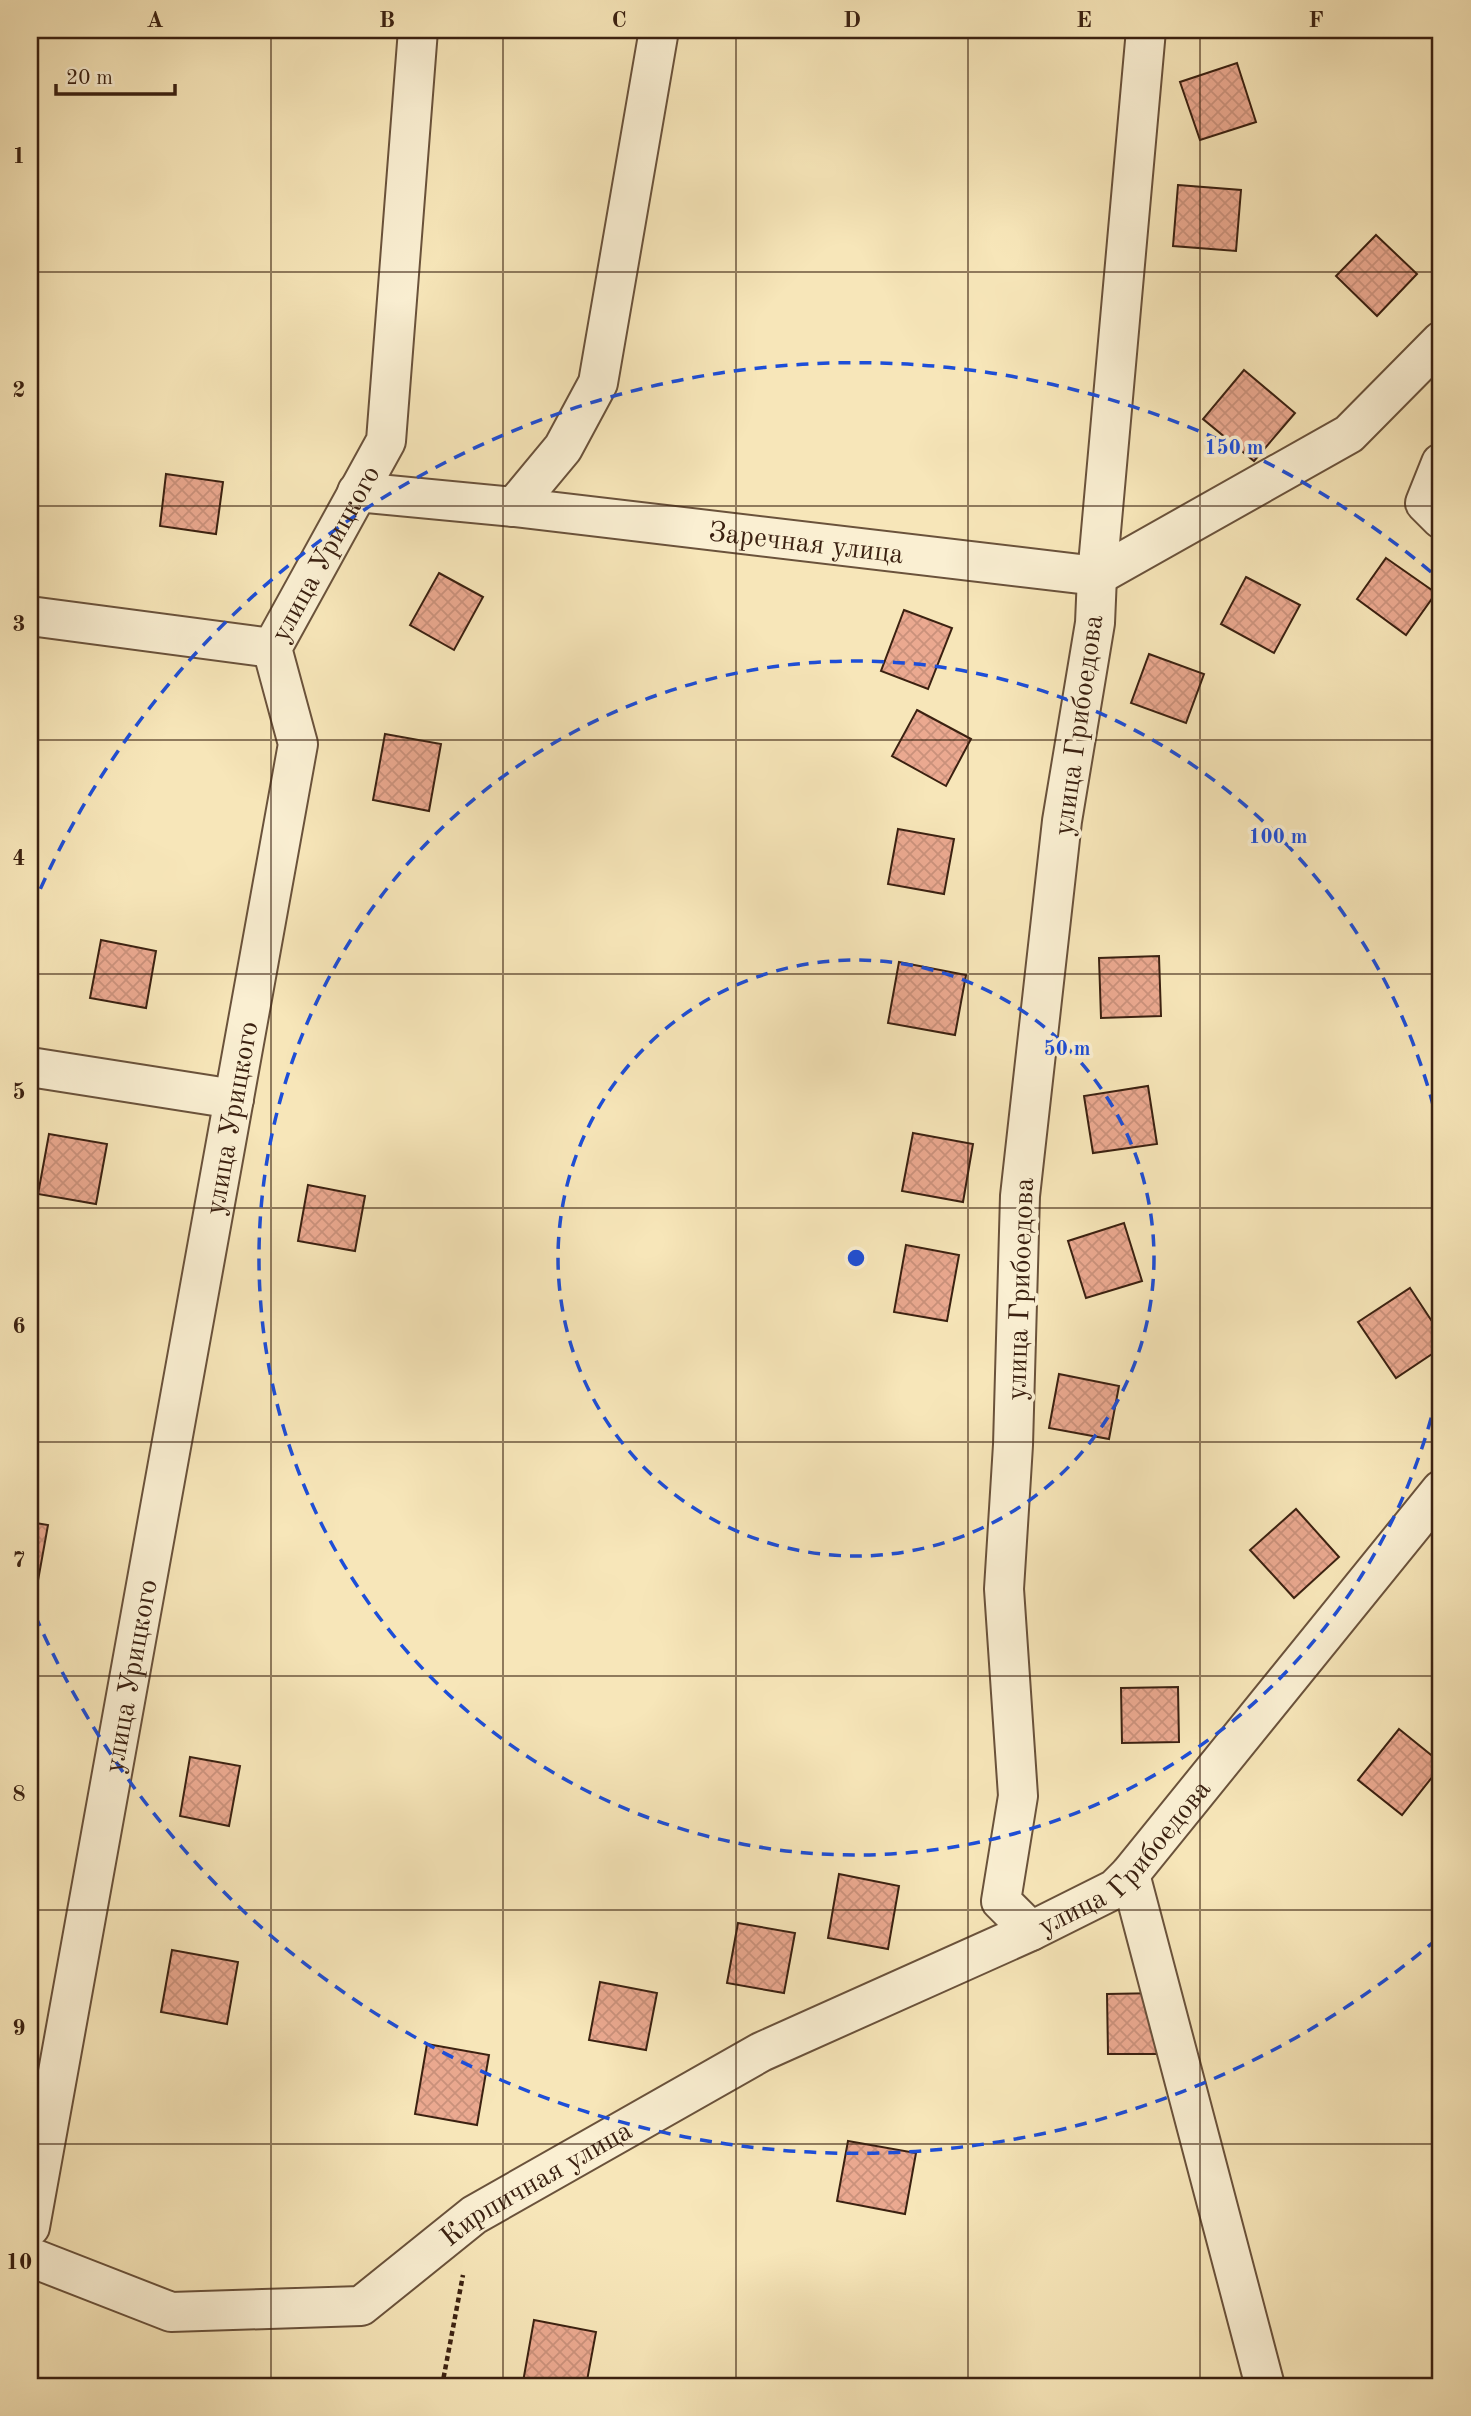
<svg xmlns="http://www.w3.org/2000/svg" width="1471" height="2416" viewBox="0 0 1471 2416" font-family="'Old Standard TT',serif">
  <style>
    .building { fill: url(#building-cross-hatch); stroke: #3b2111; stroke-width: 2 }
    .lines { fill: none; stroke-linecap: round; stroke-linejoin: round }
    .minor-casing { stroke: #6a523b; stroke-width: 42 }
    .path { stroke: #3b2111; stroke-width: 4.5; stroke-dasharray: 5 3.5; stroke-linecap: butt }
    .minor { stroke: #faefd2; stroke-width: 38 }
    .grid { fill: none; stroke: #3b2111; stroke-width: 2; stroke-opacity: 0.55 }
    .ring { fill: none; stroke: #1d4ed8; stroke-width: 3.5; stroke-dasharray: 12 9 }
    .labels { text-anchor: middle; stroke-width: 7; stroke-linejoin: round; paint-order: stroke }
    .street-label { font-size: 28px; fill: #3b2111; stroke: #faefd2 }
    .centre { fill: #1d4ed8; stroke: #faefd2; stroke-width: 3.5 }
    .ring-label { font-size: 21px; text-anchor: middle; font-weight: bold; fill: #1d4ed8; stroke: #faefd2; stroke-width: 7; stroke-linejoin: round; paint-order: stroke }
    .neatline { fill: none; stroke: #3b2111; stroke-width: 2.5 }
    .grid-label { font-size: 23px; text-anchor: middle; font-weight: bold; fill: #3b2111 }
  </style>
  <defs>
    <pattern id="building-cross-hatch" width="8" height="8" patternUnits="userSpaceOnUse" patternTransform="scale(1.75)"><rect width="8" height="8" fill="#eba990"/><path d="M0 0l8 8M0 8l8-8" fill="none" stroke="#ca917b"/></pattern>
  </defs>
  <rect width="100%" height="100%" fill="#f7e6b9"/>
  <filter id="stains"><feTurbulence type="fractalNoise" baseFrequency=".00286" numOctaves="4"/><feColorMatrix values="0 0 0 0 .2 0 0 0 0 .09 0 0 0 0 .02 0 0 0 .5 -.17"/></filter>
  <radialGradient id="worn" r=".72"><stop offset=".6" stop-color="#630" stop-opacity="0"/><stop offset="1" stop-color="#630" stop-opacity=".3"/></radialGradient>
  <!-- building -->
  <g class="building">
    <path d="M1237 63 1256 122 1200 140 1180 82Z"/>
    <path d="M1178 185 1241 190 1236 251 1173 246Z"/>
    <path d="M1376 235 1417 274 1377 316 1336 276Z"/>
    <path d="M1244 370 1295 413 1254 461 1203 419Z"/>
    <path d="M166 474 223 482 216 534 160 526Z"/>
    <path d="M1386 558 1436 593 1406 635 1357 599Z"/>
    <path d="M439 573 483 597 454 650 410 625Z"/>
    <path d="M1246 577 1300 605 1274 653 1221 624Z"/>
    <path d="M904 610 952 628 928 689 881 671Z"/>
    <path d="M1149 654 1204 674 1186 723 1131 703Z"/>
    <path d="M917 710 971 739 946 786 892 756Z"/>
    <path d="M385 734 441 744 429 811 373 800Z"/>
    <path d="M898 829 954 839 944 894 888 884Z"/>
    <path d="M101 940 156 951 146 1008 90 998Z"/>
    <path d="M1159 956 1161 1016 1101 1018 1099 958Z"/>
    <path d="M899 962 966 975 955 1035 888 1023Z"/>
    <path d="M1148 1086 1157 1144 1093 1153 1084 1096Z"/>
    <path d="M913 1133 973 1144 963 1202 902 1191Z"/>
    <path d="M49 1134 107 1144 96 1204 38 1194Z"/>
    <path d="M308 1185 365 1196 355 1251 298 1241Z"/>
    <path d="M1124 1223 1142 1281 1086 1298 1068 1241Z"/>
    <path d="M906 1245 959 1255 947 1321 894 1312Z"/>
    <path d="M1410 1288 1441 1335V1348L1396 1378 1358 1322Z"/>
    <path d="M1059 1374 1119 1386 1109 1439 1049 1428Z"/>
    <path d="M1296 1509 1339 1557 1294 1598 1250 1550Z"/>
    <path d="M30 1522 48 1525 37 1586 30 1585Z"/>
    <path d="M1178 1687 1179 1742 1122 1743 1121 1688Z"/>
    <path d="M1399 1729 1441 1763V1766L1402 1815 1358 1780Z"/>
    <path d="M190 1757 240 1766 229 1826 180 1816Z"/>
    <path d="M839 1874 899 1886 888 1949 828 1938Z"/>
    <path d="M738 1923 795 1933 784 1993 727 1983Z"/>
    <path d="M172 1950 238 1962 227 2024 161 2012Z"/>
    <path d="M600 1982 657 1993 646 2050 589 2040Z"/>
    <path d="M1161 1993 1162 2054H1108L1107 1994Z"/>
    <path d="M427 2044 489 2055 477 2125 415 2114Z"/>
    <path d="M848 2141 916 2153 905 2214 837 2201Z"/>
    <path d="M534 2320 596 2332 586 2386H546L523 2382Z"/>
  </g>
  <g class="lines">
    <!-- minor casing -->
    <g class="minor-casing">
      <g id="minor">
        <path id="s1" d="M1146 30 1097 576 1095 623 1062 821 1020 1196 1013 1445 1004 1589 1018 1796 1001 1901 1031 1931 1115 1889 1130 1874 1441 1490"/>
        <path d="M1441 463 1425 503 1441 519"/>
        <path id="s2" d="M357 492 514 507 1097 576 1349 434 1441 341"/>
        <path d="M514 507 563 448 598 383 659 30"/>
        <path d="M30 616 272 648"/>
        <path d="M30 1067 234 1099"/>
        <path d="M1130 1874 1265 2386"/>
        <path id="s3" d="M30 2227 298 744 272 648 386 441 418 30"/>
        <path id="s4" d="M30 2257 171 2312 361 2306 474 2215 761 2052 1031 1931"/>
      </g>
    </g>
    <!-- path -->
    <path class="path" d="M442 2386 463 2275"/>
    <!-- minor -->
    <use href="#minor" class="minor"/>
  </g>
  <!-- grid -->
  <path class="grid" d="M271 30V2386M503 30V2386M736 30V2386M968 30V2386M1200 30V2386M30 272H1441M30 506H1441M30 740H1441M30 974H1441M30 1208H1441M30 1442H1441M30 1676H1441M30 1910H1441M30 2144H1441"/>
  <!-- distance rings -->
  <g class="ring">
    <circle cx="856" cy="1258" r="298"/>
    <path d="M1441 1377A597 597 0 1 1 1441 1139"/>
    <path d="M1437 1939A895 895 0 0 1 32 1608M32 908A895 895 0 0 1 1437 577"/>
  </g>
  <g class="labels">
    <!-- street labels -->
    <g class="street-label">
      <text dy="10" stroke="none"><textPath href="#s2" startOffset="452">Заречная улица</textPath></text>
      <text dy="10" stroke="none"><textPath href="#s3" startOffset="1715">улица Урицкого</textPath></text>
      <text transform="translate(1077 725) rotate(-82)" y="10">улица Грибоедова</text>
      <text dy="10" stroke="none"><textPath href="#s3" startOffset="1127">улица Урицкого</textPath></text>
      <text transform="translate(1019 1289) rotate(-88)" y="10">улица Грибоедова</text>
      <text dy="10" stroke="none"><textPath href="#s3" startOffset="560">улица Урицкого</textPath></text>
      <text dy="10" stroke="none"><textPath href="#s1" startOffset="2044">улица Грибоедова</textPath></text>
      <text dy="10" stroke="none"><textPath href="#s4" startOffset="556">Кирпичная улица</textPath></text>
    </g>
  </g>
  <circle cx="856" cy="1258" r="10" class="centre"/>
  <g class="ring-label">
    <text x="1234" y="454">150 m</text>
    <text x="1278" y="843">100 m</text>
    <text x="1067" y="1055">50 m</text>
  </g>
  <!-- margin -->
  <rect width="1471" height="2416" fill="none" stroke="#f7e6b9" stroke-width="77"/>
  <!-- scale -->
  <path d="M56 84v10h119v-10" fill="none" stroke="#3b2111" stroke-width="3.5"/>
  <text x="66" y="84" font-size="21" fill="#3b2111" stroke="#faefd2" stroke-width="5" paint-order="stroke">20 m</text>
  <rect x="38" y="38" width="1394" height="2340" class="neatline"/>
  <g class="grid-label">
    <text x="155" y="27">A</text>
    <text x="387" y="27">B</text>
    <text x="619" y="27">C</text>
    <text x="852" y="27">D</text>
    <text x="1084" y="27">E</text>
    <text x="1316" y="27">F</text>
    <text x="19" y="163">1</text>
    <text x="19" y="397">2</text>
    <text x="19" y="631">3</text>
    <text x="19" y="865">4</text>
    <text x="19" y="1099">5</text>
    <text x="19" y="1333">6</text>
    <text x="19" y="1567">7</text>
    <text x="19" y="1801">8</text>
    <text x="19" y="2035">9</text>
    <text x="19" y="2269">10</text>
  </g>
  <rect width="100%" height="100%" filter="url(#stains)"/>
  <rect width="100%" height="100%" fill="url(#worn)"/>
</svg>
